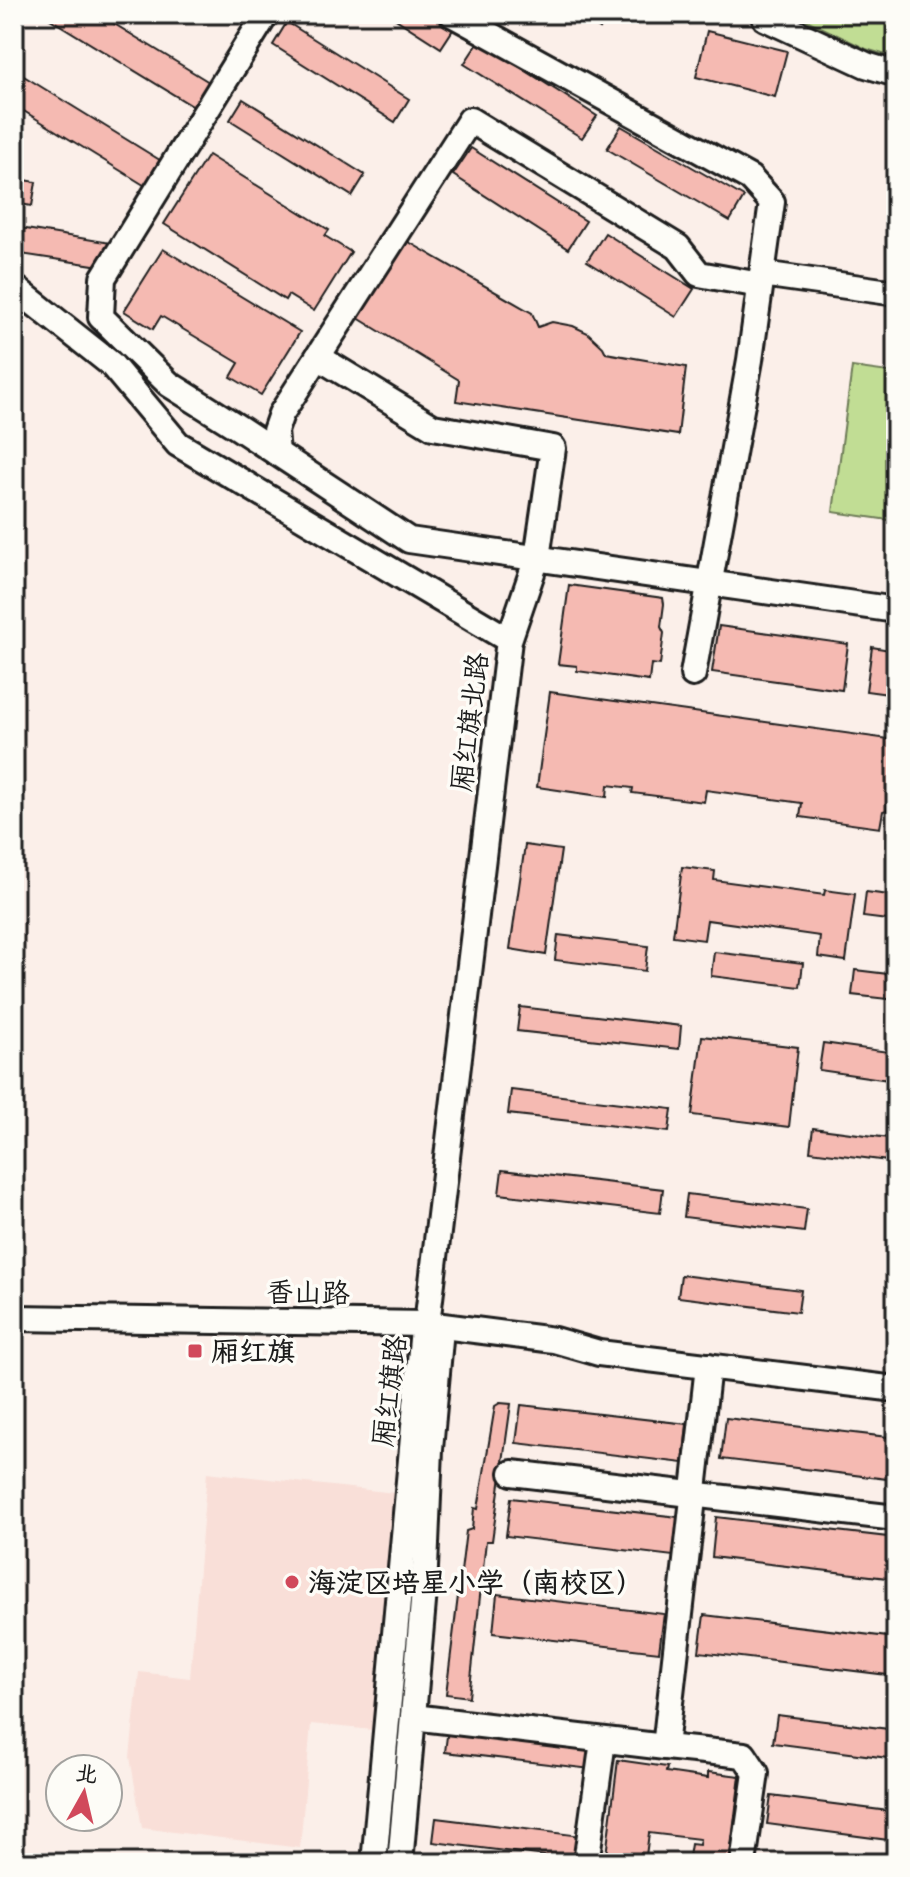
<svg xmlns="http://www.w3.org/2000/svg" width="910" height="1877" viewBox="0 0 910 1877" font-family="'Comic Neue','LXGW WenKai TC',sans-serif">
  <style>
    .built { fill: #f9dfd8 }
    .green { fill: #c1dd94; stroke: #6e7c58; stroke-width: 2 }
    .building { fill: #f5bab2; stroke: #1c1c1c; stroke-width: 2 }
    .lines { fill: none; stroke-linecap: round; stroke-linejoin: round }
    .minor-casing { stroke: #1c1c1c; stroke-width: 30 }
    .minor { stroke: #fdfcf7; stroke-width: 24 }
    .poi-dot { fill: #d1495b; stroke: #fdfcf7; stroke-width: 3 }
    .labels { text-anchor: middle; stroke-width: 7; stroke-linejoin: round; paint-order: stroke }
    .street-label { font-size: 28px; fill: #1c1c1c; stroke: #fdfcf7 }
    .poi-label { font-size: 28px; font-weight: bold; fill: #1c1c1c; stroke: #fdfcf7; text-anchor: start }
  </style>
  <rect width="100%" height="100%" fill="#fbefe9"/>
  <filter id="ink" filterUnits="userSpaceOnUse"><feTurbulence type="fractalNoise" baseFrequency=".0125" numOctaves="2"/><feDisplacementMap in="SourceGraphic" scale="16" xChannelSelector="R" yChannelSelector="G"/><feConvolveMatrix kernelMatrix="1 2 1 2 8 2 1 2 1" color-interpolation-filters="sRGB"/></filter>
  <g filter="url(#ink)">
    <!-- built -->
    <path class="built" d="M207 1472 395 1493 373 1730 311 1724 300 1848 142 1828 130 1757 139 1672 190 1678Z"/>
    <!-- green -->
    <g class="green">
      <path d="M794 14H896V58L866 49Z"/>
      <path d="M852 367 896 373V521L833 512Z"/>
    </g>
    <!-- building -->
    <g class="building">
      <path d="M42 14H98L209 82 194 107Z"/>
      <path d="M388 14H438L456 25 441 48Z"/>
      <path d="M577 14H609L600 29Z"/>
      <path d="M287 22 409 99 395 122 273 45Z"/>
      <path d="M707 31 787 51 775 97 696 77Z"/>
      <path d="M479 41 597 116 582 138 464 64Z"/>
      <path d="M14 70 163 162 147 187 14 105Z"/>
      <path d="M243 99 365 175 352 196 230 120Z"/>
      <path d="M621 126 744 197 730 221 607 149Z"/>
      <path d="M471 148 586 221 568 249 453 175Z"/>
      <path d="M208 155 329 230 325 236 351 252 314 311 288 295 285 300 164 224Z"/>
      <path d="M14 178 36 182 32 206 14 203Z"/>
      <path d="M14 227 111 243 107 267 14 253Z"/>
      <path d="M605 233 694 289 676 317 587 261Z"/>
      <path d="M407 241 532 313 538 327 552 322 573 326 588 333 603 347 606 353 686 367 678 435 456 401 459 380 358 318Z"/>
      <path d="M163 249 300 332 261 395 231 377 239 363 161 316 153 329 124 311Z"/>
      <path d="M569 585 663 598 664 604 661 627 664 633 660 665 651 664 649 681 577 671V666L558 664Z"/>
      <path d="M719 626 848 644 842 690 712 672Z"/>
      <path d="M872 647 896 651V695L866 691Z"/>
      <path d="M550 692 896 740V781L891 780 887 810 883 811 880 828 800 817 802 803 706 790 704 802 632 793 633 788 608 785 607 797 537 787Z"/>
      <path d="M525 845 561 850 546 955 510 949Z"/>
      <path d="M682 867 715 871 714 880 824 895 825 890 855 894 846 961 818 957 820 936 707 920 704 940 673 936Z"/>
      <path d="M866 892 896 896V921L863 917Z"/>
      <path d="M558 935 648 946 645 971 555 960Z"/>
      <path d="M714 952 803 963 800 987 711 976Z"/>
      <path d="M855 970 896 975V1000L852 995Z"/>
      <path d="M520 1007 681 1026 679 1049 517 1031Z"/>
      <path d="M702 1036 798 1047 789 1127 692 1115Z"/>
      <path d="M823 1043 896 1053V1081L819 1070Z"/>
      <path d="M511 1090 672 1109 669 1132 508 1114Z"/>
      <path d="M813 1128 896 1139V1162L810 1151Z"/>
      <path d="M502 1170 663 1189 660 1213 499 1194Z"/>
      <path d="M687 1194 807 1209 804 1232 684 1217Z"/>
      <path d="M681 1275 801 1290 798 1312 678 1297Z"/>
      <path d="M500 1403 511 1404 492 1541H486L469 1697 446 1694 466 1531 472 1529 474 1508 478 1509 495 1406Z"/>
      <path d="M521 1405 687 1424 683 1463 516 1443Z"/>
      <path d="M726 1418 896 1438V1480L721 1459Z"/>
      <path d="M511 1498 678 1517 673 1556 506 1536Z"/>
      <path d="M716 1517 896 1538V1579L712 1557Z"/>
      <path d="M497 1594 664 1614 659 1652 493 1633Z"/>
      <path d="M704 1615 896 1638V1676L699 1652Z"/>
      <path d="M777 1715 896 1730V1759L773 1743Z"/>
      <path d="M448 1728 593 1745 591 1769 445 1752Z"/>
      <path d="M618 1760 667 1767 666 1772 708 1778V1772L740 1776 729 1863H688L691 1844 699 1845 700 1839 649 1833 645 1863H605Z"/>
      <path d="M771 1796 896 1812V1841L767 1824Z"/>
      <path d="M436 1818 581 1836 578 1860 433 1842Z"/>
    </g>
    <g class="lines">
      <!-- minor casing -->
      <g class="minor-casing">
        <g id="minor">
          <path d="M266 14 103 278 101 317 169 384 239 428 409 540 896 610"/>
          <path d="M452 14 750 178 772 202 750 360 693 674"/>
          <path d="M763 14 765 18 866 65 896 74"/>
          <path d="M762 274 896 293"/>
          <path d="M14 287 111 364 178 444 509 640 427 1324 422 1339 374 1863"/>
          <path d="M318 357 433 427 553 448 537 558 509 640"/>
          <path d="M277 453 275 431 281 414 470 120 678 247 699 274 760 285"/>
          <path d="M14 1318 427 1324 554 1340 599 1353 896 1389"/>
          <path d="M708 1366 665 1747 744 1755 756 1773 743 1863"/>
          <path d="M512 1473 896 1518"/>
          <path d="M413 1717 665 1747"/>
          <path d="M400 1863 424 1591 430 1449 440 1340 427 1324"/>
          <path d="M586 1863 603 1741"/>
        </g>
      </g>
      <!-- minor -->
      <use href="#minor" class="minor"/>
    </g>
  </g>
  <!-- markers -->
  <g class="poi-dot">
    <rect x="187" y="1343" width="16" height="16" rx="4"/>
    <circle cx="292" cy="1582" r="8"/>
  </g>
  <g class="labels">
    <!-- street labels -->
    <g class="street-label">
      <text transform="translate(469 722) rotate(-83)" y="10">厢红旗北路</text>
      <text transform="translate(308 1292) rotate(1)" y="10">香山路</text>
      <text transform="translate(389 1391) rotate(-83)" y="10">厢红旗路</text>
    </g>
    <!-- poi labels -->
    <g class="poi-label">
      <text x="211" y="1361">厢红旗</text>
      <text x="308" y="1592">海淀区培星小学（南校区）</text>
    </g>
  </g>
  <!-- margin -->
  <rect width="910" height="1877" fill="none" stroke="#fdfcf7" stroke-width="48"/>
  <rect x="24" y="24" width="862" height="1829" fill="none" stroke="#1c1c1c" stroke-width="3" filter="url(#ink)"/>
  <!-- north arrow -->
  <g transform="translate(84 1793) rotate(8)"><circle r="38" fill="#fdfcf7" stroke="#a3a29f" stroke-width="2"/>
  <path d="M0-6L14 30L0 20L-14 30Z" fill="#d1495b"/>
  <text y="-12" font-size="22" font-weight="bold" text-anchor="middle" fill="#1c1c1c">北</text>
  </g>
</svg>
